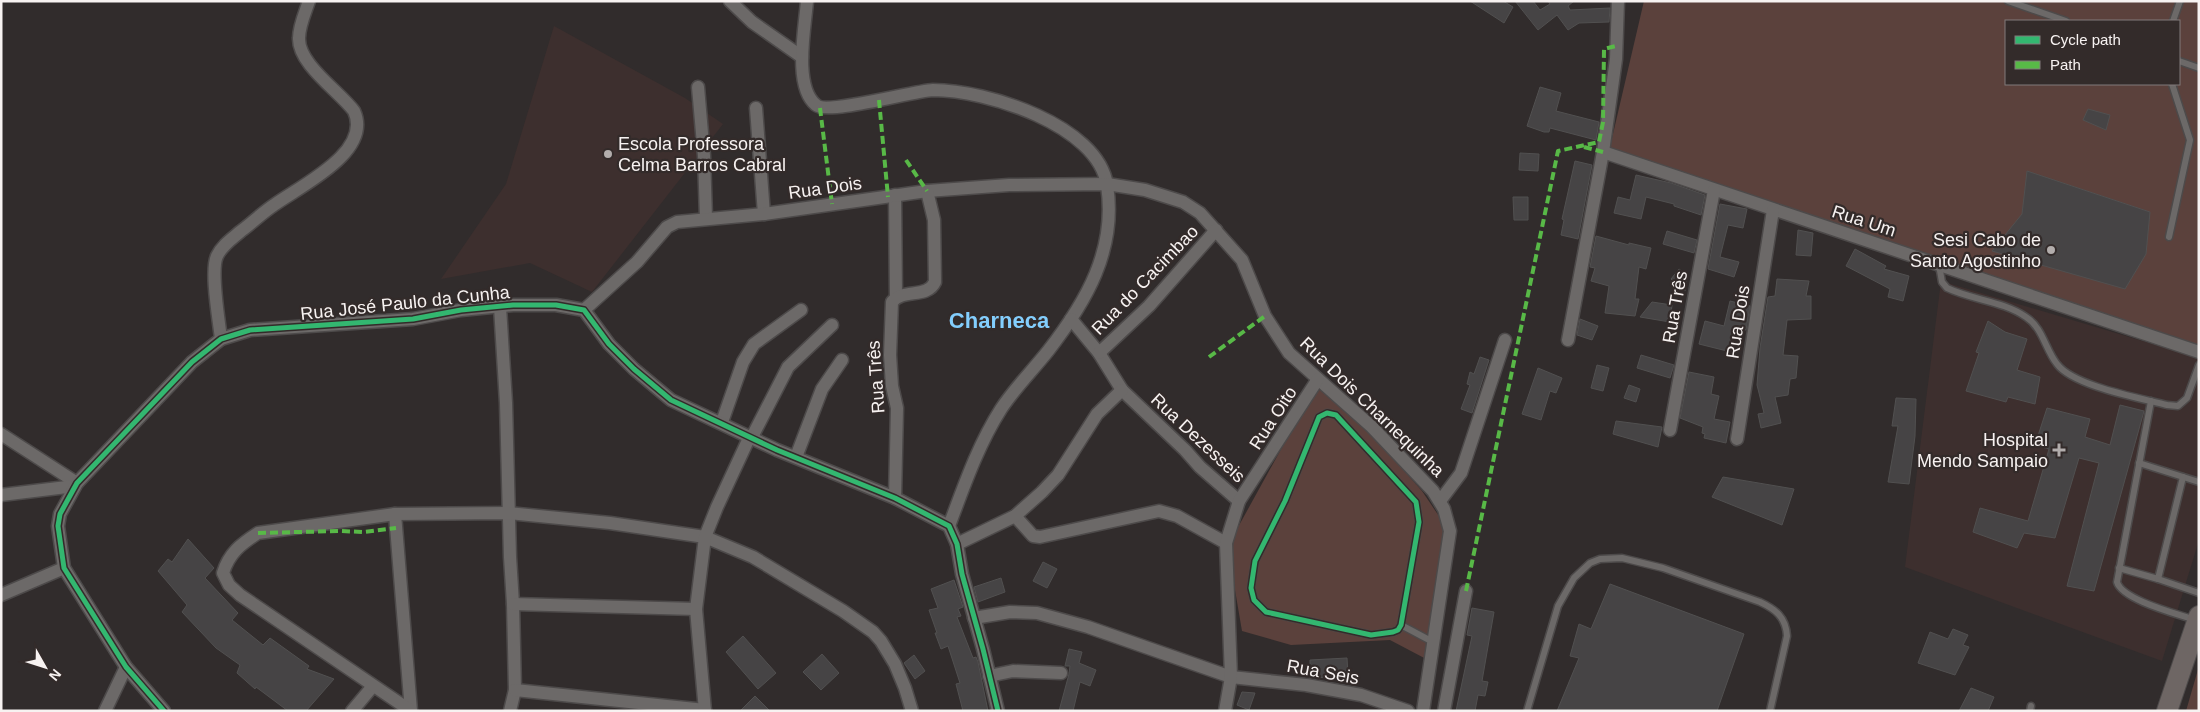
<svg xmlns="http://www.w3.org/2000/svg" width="2200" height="712" viewBox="0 0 2200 712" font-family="Helvetica,sans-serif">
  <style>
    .built { fill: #3d2f2e }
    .green { fill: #5b413c; fill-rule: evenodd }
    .building { fill: #464445; stroke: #515050 }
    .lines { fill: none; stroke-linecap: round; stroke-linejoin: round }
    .lane-casing { stroke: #4d4a4a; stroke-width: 9 }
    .street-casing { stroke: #4d4a4a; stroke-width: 15 }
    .primary-casing { stroke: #4d4a4a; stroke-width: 22 }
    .lane { stroke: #6c6968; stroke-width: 6 }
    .street { stroke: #6c6968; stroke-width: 12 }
    .primary { stroke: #6e6664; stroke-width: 20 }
    .quiet { stroke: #58b947; stroke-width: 4; stroke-dasharray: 8 4; stroke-linecap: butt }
    .cycleway-casing { stroke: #332b2a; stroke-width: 8 }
    .cycleway { stroke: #33b770; stroke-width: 5 }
    .poi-dot { fill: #b2adac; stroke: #332b2a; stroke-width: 2 }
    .labels { text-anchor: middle; stroke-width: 4.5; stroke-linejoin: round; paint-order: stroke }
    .poi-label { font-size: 18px; fill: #f7f2f1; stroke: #332b2a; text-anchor: end }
    .street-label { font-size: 18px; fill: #f7f2f1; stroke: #332b2a }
    .district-label { font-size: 22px; font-weight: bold; fill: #83cefd; stroke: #332b2a }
  </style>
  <rect width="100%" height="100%" fill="#312c2c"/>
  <!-- built -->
  <g class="built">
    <path d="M554 26 685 98 723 124 592 292 530 263 441 279 506 184Z"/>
    <path d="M1941 281 2193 356 2199 360V540L2162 661 1905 567Z"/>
  </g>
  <!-- green -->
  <g class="green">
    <path d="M1644 1H2199V349L1609 151ZM2006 21H2179V84H2006Z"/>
    <path d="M1317 384 1362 423 1422 491 1449 531 1428 660 1390 640 1291 645 1242 631 1228 549 1237 529Z"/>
    <path d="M2199 666V711H2186Z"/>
  </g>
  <!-- building -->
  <g class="building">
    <path d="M1470 1H1503L1513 7 1504 23Z"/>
    <path d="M1515 1H1533L1540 10 1550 4 1548 1H1574L1568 6 1570 10 1610 8 1609 22 1579 23 1568 30 1557 15 1538 30Z"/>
    <path d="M1540 87 1561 93 1556 111 1599 122 1596 140 1550 128 1549 132H1544L1527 126Z"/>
    <path d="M2088 109 2110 115 2106 130 2083 120Z"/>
    <path d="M1520 153 1539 154 1538 171 1519 170Z"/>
    <path d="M1575 161 1592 165 1578 239 1561 235 1564 220 1562 219Z"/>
    <path d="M2027 171 2150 212 2146 254 2125 289 1992 251 2022 214Z"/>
    <path d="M1636 175 1671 183 1705 195 1701 215 1674 206V204L1646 197 1641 219 1614 213 1618 197 1630 200Z"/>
    <path d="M1513 197H1528V220H1514Z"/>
    <path d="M1720 204 1747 209 1743 228 1728 225 1720 257 1739 262 1734 277 1708 269Z"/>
    <path d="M1798 230 1813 233 1811 256 1796 255Z"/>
    <path d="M1667 231 1697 240 1694 253 1663 244Z"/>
    <path d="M1596 236 1629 245V243L1651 248 1646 269 1639 267 1635 299H1639L1635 316 1605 313 1609 286 1591 281 1595 268 1590 267Z"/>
    <path d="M1855 249 1886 266 1884 269 1909 276 1903 301 1888 297 1890 289 1846 266Z"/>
    <path d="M1679 269 1687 275 1685 291 1671 279Z"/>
    <path d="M1777 279 1809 281 1806 296H1811V319L1787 320 1783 355 1798 356 1796 378 1790 379 1788 395 1775 397 1781 423 1761 428 1758 414 1764 413 1757 385 1760 348 1768 297 1775 296Z"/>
    <path d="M1730 301 1750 306 1746 330 1737 328 1731 352 1699 344 1705 321 1724 326Z"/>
    <path d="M1652 302 1672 305 1670 322 1640 317Z"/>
    <path d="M1580 319 1598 326 1592 340 1577 335Z"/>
    <path d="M1988 321 2005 332 2027 339 2017 370 2040 377 2035 404 2008 397 2006 402 1966 391 1979 353 1976 352Z"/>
    <path d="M1641 355 1674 365 1670 378 1637 368Z"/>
    <path d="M1480 357 1489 360 1472 413 1461 409 1470 385 1467 384 1470 372 1474 374Z"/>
    <path d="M1597 365 1609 368 1603 391 1591 388Z"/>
    <path d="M1538 368 1562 378 1556 393 1550 391 1541 420 1522 414Z"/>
    <path d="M1689 372 1714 377 1711 394 1719 396 1714 419 1730 422 1726 443 1704 438 1705 434 1702 433 1703 427 1680 418Z"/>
    <path d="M1629 385 1640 389 1636 402 1624 398Z"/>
    <path d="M1896 398 1916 399 1915 436 1909 484 1888 482 1898 426H1892Z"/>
    <path d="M2120 405 2144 411 2094 591 2067 586 2099 463 2079 458 2055 538 2024 533 2017 548 1973 532 1980 508 2028 521 2049 449 2035 445 2047 408 2090 419 2085 437 2110 445Z"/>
    <path d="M1616 421 1662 427 1658 447 1613 434Z"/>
    <path d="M1723 477 1794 489 1782 525 1712 497Z"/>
    <path d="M188 539 214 568 205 578 238 613 232 620 263 645 270 638 309 666 307 669 334 679 306 711H288L256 687 255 689 237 673 240 665 216 648 182 612 187 605 158 571 168 559 172 562Z"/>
    <path d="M1043 562 1057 569 1047 588 1033 581Z"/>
    <path d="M1001 578 1005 592 978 602 974 587Z"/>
    <path d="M954 580 963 607 958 609 961 616 957 617 973 658 976 657 978 662 988 711H963L956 684 960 683 948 646 941 649 935 633H937L929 610 938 608 931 589Z"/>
    <path d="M1610 584 1744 634 1717 711H1557L1579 658 1570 656 1579 624 1591 629Z"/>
    <path d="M1472 608 1494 612 1482 681 1488 682 1485 696 1478 695 1475 711H1456L1472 636 1467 635Z"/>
    <path d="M1953 629 1968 635 1963 645 1969 647 1955 675 1918 663 1930 632 1948 639Z"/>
    <path d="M743 636 776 673 758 689 726 652Z"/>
    <path d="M1069 649 1082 652 1079 663 1096 670 1090 686 1080 682 1073 711H1059L1069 674 1070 666H1065Z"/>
    <path d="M822 654 839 673 821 690 803 672Z"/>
    <path d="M914 655 925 671 915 679 904 663Z"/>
    <path d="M1347 658 1348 676 1310 678V660Z"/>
    <path d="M1971 688 1994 697 1988 711H1959Z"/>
    <path d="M1242 692 1255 693 1249 710 1237 705Z"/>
    <path d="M755 696 770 711H740Z"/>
  </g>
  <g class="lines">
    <!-- lane casing -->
    <g class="lane-casing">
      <g id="lane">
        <path d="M2008 1 2066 21"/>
        <path d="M2173 21 2180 1"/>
        <path d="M2179 61 2199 68"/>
        <path d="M2169 237 2190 140 2172 84"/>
        <path d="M1939 265 1942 282 1947 288C1972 300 2003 301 2026 317 2043 328 2045 349 2057 364 2073 386 2140 398 2167 405L2178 406 2187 398 2199 365"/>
        <path d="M2151 401 2117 582C2122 600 2178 614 2195 620"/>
        <path d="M1327 413 1336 415 1416 502 1419 522 1401 625 1398 630 1393 632 1371 635 1266 612 1254 600 1251 588 1255 561 1285 501 1319 417Z"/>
        <path d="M2139 463 2199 482"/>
        <path d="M2119 568 2158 579 2183 477"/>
        <path d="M2158 579 2199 593"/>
        <path d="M1401 625 1433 642"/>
        <path d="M1527 711 1558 606 1574 578 1590 563 1600 559 1622 558 1663 568 1760 602C1775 609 1786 617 1787 636L1770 711"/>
        <path d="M2030 711 2031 706"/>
      </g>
    </g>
    <!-- street casing -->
    <g class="street-casing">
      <g id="street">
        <path d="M730 1 752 22 802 57"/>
        <path d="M807 1C805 28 793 86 816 105 827 115 913 91 933 90 986 90 1098 125 1107 185 1117 250 1086 302 1048 351 1032 371 1014 389 1001 409 978 445 964 486 949 526"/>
        <path d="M698 87 704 156 706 218"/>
        <path d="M756 108 764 214"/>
        <path d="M1603 152 2199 352"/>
        <path d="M895 195 896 297"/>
        <path d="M500 307 506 403 510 557 513 604 515 690 510 711"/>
        <path d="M584 310 637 262 667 227 677 222 764 214 927 191 1009 185 1107 184 1145 190 1183 202 1200 213 1242 260 1265 316 1289 353 1372 427 1433 491 1444 509 1450 531 1423 711"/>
        <path d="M1071 319 1099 353 1122 390 1185 450 1200 467 1239 501"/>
        <path d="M221 339C219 320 210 271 217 256 222 245 233 238 241 231 252 223 262 213 274 205 300 186 373 152 354 111 339 91 298 64 299 38 299 26 305 13 309 1"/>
        <path d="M1568 340 1603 152 1616 59 1618 1"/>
        <path d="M1099 353 1149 306 1216 230"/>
        <path d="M722 422 743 362 754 344 801 310"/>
        <path d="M1670 430 1714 190"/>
        <path d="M1 434 77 483"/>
        <path d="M752 437 788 367 832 325"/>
        <path d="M1737 439 1773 210"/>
        <path d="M796 457 822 389 842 360"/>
        <path d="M1 495 75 486"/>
        <path d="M895 498 897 408 892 386 890 355 892 302C903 288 927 299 935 282L934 220 927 191"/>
        <path d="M1440 501 1461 473 1505 340"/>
        <path d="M395 514 411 711"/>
        <path d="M1015 516 1033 536 1040 537 1159 511 1177 516 1226 543"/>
        <path d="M957 544 1015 516 1042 492 1058 475 1097 414 1122 390"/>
        <path d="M1 595 64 568"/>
        <path d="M513 604 696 609"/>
        <path d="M974 618 1010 612 1037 613 1088 627 1231 677 1306 685 1361 695 1408 711"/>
        <path d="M989 676 1013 671 1061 673"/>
        <path d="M515 690 705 710"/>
        <path d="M105 711 126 667"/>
        <path d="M164 711 126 667 64 568 58 526 60 514 77 483 192 362 221 339 250 330 413 319 461 310 513 305H556L584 310 609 344 634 369 671 400 777 450 895 498 949 526 957 544 962 574 983 649 998 711"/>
        <path d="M352 711 373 686"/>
        <path d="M411 711 240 595 229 585 223 573C229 553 241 544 258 533L395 514 508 513 610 523 705 537 753 557 843 611 873 632 881 641 895 664 905 688 912 711"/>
        <path d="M705 711 696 609 705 537 717 507 750 436"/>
        <path d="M1225 711 1231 677 1226 543 1239 501 1318 379"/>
        <path d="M1444 711 1466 591"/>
      </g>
    </g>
    <!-- primary casing -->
    <g class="primary-casing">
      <path id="primary" d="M2167 711 2199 616"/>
    </g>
    <!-- lane -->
    <use href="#lane" class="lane"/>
    <!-- street -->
    <use href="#street" class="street"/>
    <!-- primary -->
    <use href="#primary" class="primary"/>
    <!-- quiet -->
    <g class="quiet">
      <path d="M879 100 888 197"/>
      <path d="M820 108 832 204"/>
      <path d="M1584 147 1603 152"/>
      <path d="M906 160 927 191"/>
      <path d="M1209 357 1265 316"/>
      <path d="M258 533 340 531 364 532 396 528"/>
      <path d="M1466 591 1558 151 1599 142 1603 122 1604 49 1616 46"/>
    </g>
    <!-- cycleway casing -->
    <g class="cycleway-casing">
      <g id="cycleway">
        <path d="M1327 413 1336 415 1416 502 1419 522 1401 625 1398 630 1393 632 1371 635 1266 612 1254 600 1251 588 1255 561 1285 501 1319 417Z"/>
        <path d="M164 711 126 667 64 568 58 526 60 514 77 483 192 362 221 339 250 330 413 319 461 310 513 305H556L584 310 609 344 634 369 671 400 777 450 895 498 949 526 957 544 962 574 983 649 998 711"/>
      </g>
    </g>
    <!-- cycleway -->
    <use href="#cycleway" class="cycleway"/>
  </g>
  <!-- markers -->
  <g class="poi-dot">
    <circle cx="608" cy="154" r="5"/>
    <circle cx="2051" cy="250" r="5"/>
    <path d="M2056.5 442.5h5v5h5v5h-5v5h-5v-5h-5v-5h5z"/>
  </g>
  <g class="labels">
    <!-- poi labels -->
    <g class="poi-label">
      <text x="618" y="150" text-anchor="start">Escola Professora<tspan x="618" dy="21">Celma Barros Cabral</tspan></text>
      <text x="2041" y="246">Sesi Cabo de<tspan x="2041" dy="21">Santo Agostinho</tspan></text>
      <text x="2048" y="446">Hospital<tspan x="2048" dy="21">Mendo Sampaio</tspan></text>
    </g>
    <!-- street labels -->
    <g class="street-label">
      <text transform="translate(825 188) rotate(-8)" y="6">Rua Dois</text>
      <text transform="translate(1864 221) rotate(18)" y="6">Rua Um</text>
      <text transform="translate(1145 280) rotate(-46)" y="6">Rua do Cacimbao</text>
      <text transform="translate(405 303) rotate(-6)" y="6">Rua José Paulo da Cunha</text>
      <text transform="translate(1675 307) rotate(-80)" y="6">Rua Três</text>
      <text transform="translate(1738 322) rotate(-81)" y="6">Rua Dois</text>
      <text transform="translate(876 377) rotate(-94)" y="6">Rua Três</text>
      <text transform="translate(1372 407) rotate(44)" y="6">Rua Dois Charnequinha</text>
      <text transform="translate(1273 418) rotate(-57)" y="6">Rua Oito</text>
      <text transform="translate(1198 438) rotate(43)" y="6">Rua Dezesseis</text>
      <text transform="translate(1323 672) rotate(10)" y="6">Rua Seis</text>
    </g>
    <!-- district labels -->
    <g class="district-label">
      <text x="999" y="328">Charneca</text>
    </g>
  </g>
  <!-- border -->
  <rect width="2200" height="712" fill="none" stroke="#f7f2f1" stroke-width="5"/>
  <!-- legend -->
  <rect x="2005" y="20" width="175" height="65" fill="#332b2a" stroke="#817b7a"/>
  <rect x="2015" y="36" width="25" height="8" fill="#33b770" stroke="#817b7a"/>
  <text x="2050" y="45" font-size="15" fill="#f7f2f1">Cycle path</text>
  <rect x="2015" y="61" width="25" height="8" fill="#58b947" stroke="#817b7a"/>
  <text x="2050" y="70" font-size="15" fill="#f7f2f1">Path</text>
  <!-- north arrow -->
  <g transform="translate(45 667) rotate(129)" stroke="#332b2a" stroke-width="4" paint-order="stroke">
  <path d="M0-4L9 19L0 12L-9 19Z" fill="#f7f2f1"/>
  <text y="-8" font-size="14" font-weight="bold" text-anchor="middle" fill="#f7f2f1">N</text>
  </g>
</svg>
